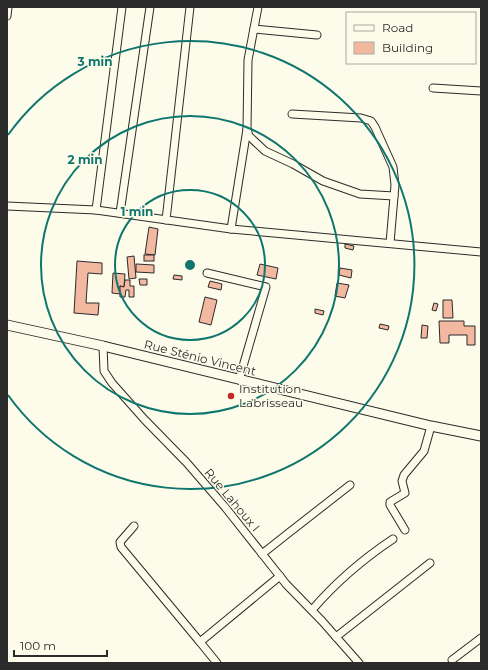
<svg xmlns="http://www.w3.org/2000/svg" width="488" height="670" viewBox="0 0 488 670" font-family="Montserrat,sans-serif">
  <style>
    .building { fill: #f2b8a0; stroke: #2b2b2b }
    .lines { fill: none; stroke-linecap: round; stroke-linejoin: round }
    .minor-casing { stroke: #2b2b2b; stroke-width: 9 }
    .major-casing { stroke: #2b2b2b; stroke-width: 11 }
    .minor { stroke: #fdfbea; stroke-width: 7 }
    .major { stroke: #fdfbea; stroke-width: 9 }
    .ring { fill: none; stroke: #0f766e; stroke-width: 2 }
    .poi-dot { fill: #c62828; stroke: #fdfbea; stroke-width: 1.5 }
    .labels { text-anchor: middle; stroke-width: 3; stroke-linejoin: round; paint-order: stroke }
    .street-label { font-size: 12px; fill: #2b2b2b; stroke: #fdfbea }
    .poi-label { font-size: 12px; fill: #2b2b2b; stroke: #fdfbea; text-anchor: start }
    .centre { fill: #0f766e; stroke: #fdfbea; stroke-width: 2 }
    .ring-label { font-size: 12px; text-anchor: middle; font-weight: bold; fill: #0f766e; stroke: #fdfbea; stroke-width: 3; stroke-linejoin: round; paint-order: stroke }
  </style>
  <rect width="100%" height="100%" fill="#fdfbea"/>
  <!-- building -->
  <g class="building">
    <path d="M149 227 158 229 155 255 145 254Z"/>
    <path d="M345 244 354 246 353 250 345 248Z"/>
    <rect x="144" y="255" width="10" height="6"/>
    <path d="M134 256 136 278 129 279 127 257Z"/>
    <path d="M77 261 102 263V274L88 273 86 303H99L98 315 74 313Z"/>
    <path d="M136 264 154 265V273L136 272Z"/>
    <path d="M260 264 278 268 276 279 257 275Z"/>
    <path d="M340 268 352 270 351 278 339 275Z"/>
    <path d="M113 273 125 274 124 287 120 286V294L112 293Z"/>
    <path d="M174 275 182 276V280L173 279Z"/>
    <path d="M139 279H147V285H140Z"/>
    <path d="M125 280H130V286H134V297H129V290H126L125 297H120V286L124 287Z"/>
    <path d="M210 281 222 284 221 290 208 287Z"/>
    <path d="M337 283 349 285 345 298 335 296Z"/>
    <path d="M205 297 217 300 211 325 199 322Z"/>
    <path d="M443 300H452L453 318H443Z"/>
    <path d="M434 303 438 304 436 311 432 310Z"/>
    <path d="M315 309 324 311 323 315 315 313Z"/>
    <path d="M439 321H464V326H475V345H467V335H449V343H440Z"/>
    <path d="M380 324 389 326 388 330 379 328Z"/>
    <path d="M422 325 428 326 427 338H421Z"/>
  </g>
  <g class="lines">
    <!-- minor casing -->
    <g class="minor-casing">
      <g id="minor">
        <path d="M258 7 248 60 247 129 249 136 265 151 293 164 323 181 360 194 394 196"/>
        <path d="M7 16 8 7"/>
        <path d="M254 29 317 35"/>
        <path d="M433 88 481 91"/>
        <path d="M292 114 361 118 371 121 375 127 393 167 395 185 390 243"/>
        <path d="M7 206 96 210 231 229 481 252"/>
        <path d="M96 210 122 7"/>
        <path d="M120 213 150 7"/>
        <path d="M166 220 190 7"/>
        <path d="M231 229 247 129"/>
        <path d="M207 273 266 287 239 380"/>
        <path d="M103 346 104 371 112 383 144 419 187 463 225 507 286 584 322 621 359 663"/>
        <path d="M134 526 120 542 121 547 200 642"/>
        <path d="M405 530 390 505V502L405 493 402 481 404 475 424 451 431 426"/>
        <path d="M262 554 286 535 350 485"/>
        <path d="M312 610C336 582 363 559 393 539"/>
        <path d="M336 637 430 563"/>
        <path d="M452 660 481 638"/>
        <path d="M217 663 200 642 280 576"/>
      </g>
    </g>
    <!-- major casing -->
    <g class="major-casing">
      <path id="major" d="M7 325 103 346 431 426 481 436"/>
    </g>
    <!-- minor -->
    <use href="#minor" class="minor"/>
    <!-- major -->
    <use href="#major" class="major"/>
  </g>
  <!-- distance rings -->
  <g class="ring">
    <circle cx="190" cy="265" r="75"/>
    <circle cx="190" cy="265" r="149"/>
    <path d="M8 135A224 224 0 1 1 8 395"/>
  </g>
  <!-- markers -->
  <circle class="poi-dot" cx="231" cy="396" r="4"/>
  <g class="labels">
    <!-- street labels -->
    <g class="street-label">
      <text transform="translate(200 358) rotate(14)" y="4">Rue Sténio Vincent</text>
      <text transform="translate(232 500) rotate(50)" y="4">Rue Lahoux I</text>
    </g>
    <!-- poi labels -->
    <g class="poi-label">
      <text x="239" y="393">Institution<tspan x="239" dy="14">Labrisseau</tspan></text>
    </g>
  </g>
  <circle cx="190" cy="265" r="6" class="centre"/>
  <g class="ring-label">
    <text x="95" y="66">3 min</text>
    <text x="85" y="164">2 min</text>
    <text x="137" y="216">1 min</text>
  </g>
  <!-- border -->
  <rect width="488" height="670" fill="none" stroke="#2b2b2b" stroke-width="16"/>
  <!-- legend -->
  <rect x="346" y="12" width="130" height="52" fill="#fdfbea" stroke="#a9a89e"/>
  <rect x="354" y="25" width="20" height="6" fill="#fdfbea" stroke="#a9a89e"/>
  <text x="382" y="32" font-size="12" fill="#2b2b2b">Road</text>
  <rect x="354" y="42" width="20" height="12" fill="#f2b8a0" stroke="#a9a89e"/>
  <text x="382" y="52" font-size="12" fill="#2b2b2b">Building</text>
  <!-- scale -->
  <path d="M14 650v6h93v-6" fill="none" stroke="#2b2b2b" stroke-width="2"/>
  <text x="20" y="650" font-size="12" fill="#2b2b2b" stroke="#fdfbea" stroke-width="3" paint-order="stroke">100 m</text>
</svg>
